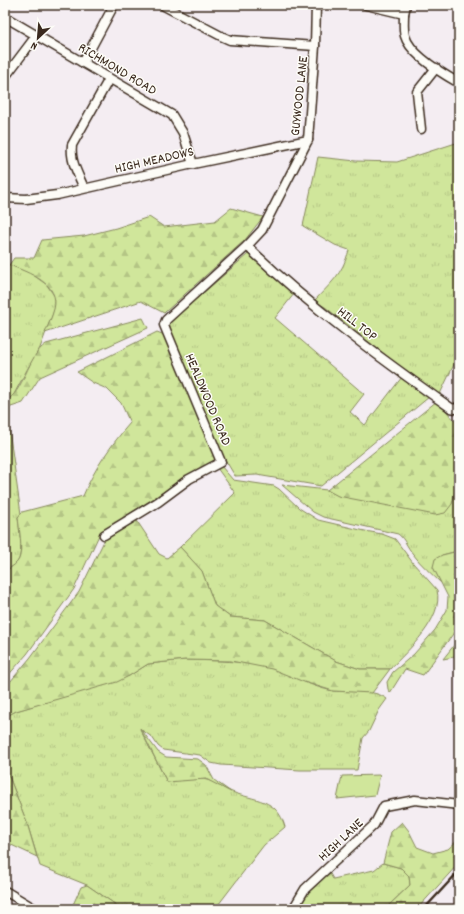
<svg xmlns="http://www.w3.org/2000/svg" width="464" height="914" viewBox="0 0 464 914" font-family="Dekko,sans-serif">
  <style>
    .grass { fill: url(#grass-tufts); stroke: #86885c }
    .forest { fill: url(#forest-firs); stroke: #86885c }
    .pitch { fill: #d0e69b; stroke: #86885c }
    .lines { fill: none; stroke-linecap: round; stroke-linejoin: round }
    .minor-casing { stroke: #3b2a1e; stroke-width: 11 }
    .minor { stroke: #fdfcf7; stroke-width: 8 }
    .rail { stroke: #3b2a1e; stroke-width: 2.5 }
    .labels { text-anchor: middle; stroke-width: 3; stroke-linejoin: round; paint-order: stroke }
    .street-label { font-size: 14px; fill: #3b2a1e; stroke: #fdfcf7 }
  </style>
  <defs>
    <pattern id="grass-tufts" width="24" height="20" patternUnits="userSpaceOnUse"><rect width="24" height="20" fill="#d0e69b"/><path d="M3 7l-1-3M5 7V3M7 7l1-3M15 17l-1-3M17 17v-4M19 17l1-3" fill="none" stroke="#b4c585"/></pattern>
    <pattern id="forest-firs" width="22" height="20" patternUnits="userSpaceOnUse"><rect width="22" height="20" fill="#d0e69b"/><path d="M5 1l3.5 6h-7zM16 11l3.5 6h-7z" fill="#b4c585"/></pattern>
  </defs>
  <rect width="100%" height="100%" fill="#f4edf2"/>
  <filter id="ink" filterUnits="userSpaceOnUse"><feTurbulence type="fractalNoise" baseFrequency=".025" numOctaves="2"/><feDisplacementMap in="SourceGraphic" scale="8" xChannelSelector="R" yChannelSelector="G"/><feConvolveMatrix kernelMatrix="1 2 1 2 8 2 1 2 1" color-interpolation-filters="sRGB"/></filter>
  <g filter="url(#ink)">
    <!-- grass -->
    <g class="grass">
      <path d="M459 142V354L440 394 436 395 325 307 314 301C331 283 342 275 349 250L335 245 303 226 318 157 356 161 397 162Z"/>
      <path d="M248 254 273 277 294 294 275 318 364 394 350 412 365 425 402 377 429 397 321 486 257 475 235 476 223 456 168 326 172 320Z"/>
      <path d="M5 263 29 272 47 285 55 297V308L40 348 28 368 12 398 5 401Z"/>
      <path d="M6 408 21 514 18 517C19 529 23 549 19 559 16 565 10 568 5 571V409Z"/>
      <path d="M221 466 233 480 274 486 279 489 299 508 318 520 365 531 382 534 395 539 413 563 437 590C444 619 408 650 390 669H360L336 661 265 620 230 617 215 606 202 571 180 547 235 493 217 468Z"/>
      <path d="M282 485 327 490 339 496 452 504 455 492H459V554L454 552 442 555 433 567 442 584C432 574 421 565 413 554 407 547 405 539 398 534L323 517 313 512Z"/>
      <path d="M185 660C214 661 245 660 273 669 293 676 312 687 333 691 350 693 373 688 387 699L379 710 369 731 363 738 357 770H300L221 765 211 763 200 755 163 750 158 746 152 737 140 729 167 782C176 781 200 777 207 780 216 782 223 789 232 792 255 801 277 798 285 827L264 845 215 909H122L87 885 40 866 27 823 5 766V717L16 711 129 676 148 664Z"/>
      <path d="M383 863 401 868 409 876 410 885 385 909H297L309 890 329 872 333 879 374 870Z"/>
    </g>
    <!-- forest -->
    <g class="forest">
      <path d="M231 208 263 217 245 240 164 313 141 301 45 333C48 325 52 317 54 309 61 284 28 272 9 265L14 258H34L42 240 84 236 116 228 149 217 164 227 215 221Z"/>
      <path d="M143 318 148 328 40 377 23 403 5 409V401C24 393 27 356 46 344Z"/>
      <path d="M157 332 165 335 216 460 157 496 100 533 74 589 27 654 5 679V571C10 568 16 565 19 559 23 549 19 529 18 517L22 512 83 496C94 469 111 445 130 423L121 403 107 389 93 383 77 372Z"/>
      <path d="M437 401 457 423 459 428V492H455L452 504 445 513 435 515 338 496 327 490Z"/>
      <path d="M135 518 159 554 167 558 180 547 202 571 215 606 230 617 265 620 336 661 360 669H390L372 693 333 691 304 682 272 669 231 661 185 660 148 664 129 676 117 682 16 711 5 717V688L30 658 79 592 105 539Z"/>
      <path d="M454 552 459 554V585L457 597V616L453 634 423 675 405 669 390 693 388 689 387 682 393 672 414 654 435 630 447 610 448 597 433 567 435 559 442 555Z"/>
      <path d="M459 639V656L443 659Z"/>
      <path d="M140 728 158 752 166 757 198 759 206 765 214 780 231 792 206 779 167 782Z"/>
      <path d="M5 766 27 823 37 857 5 842Z"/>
      <path d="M402 822 409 831 417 847 433 853 448 849 459 839V863L417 909H385L410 885 409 876 401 868 383 863 391 832Z"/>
      <path d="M87 885 122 909H71L81 887Z"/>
    </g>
    <!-- pitch -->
    <path class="pitch" d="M380 775 375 795 337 799 342 776Z"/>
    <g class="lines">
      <!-- minor casing -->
      <g class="minor-casing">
        <g id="minor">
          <path d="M162 5 221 36 230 40 315 46"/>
          <path d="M366 5 404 14C404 22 403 29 405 36 410 54 443 74 459 83"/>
          <path d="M404 14 406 5"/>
          <path d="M5 17 172 115 183 133 193 164"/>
          <path d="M83 63 114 5"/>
          <path d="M5 77 36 36"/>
          <path d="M421 129 417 92 436 68"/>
          <path d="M84 188C78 174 70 161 72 145L109 79"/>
          <path d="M5 198 26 199 57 195 193 164 308 140"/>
          <path d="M247 246C309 306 380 358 451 408L456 409 459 406"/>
          <path d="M104 535 158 502 189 479 221 462 164 325 166 320 247 246 262 230 308 140 315 46 316 5"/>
          <path d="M5 891 35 909"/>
          <path d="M293 909 305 889 374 825 384 806 415 800 459 805"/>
        </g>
      </g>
      <!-- minor -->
      <use href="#minor" class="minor"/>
      <!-- rail -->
      <path class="rail" d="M424 909 459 871"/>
    </g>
  </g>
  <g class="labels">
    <!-- street labels -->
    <g class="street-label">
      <text transform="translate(118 68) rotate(31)" y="5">RICHMOND ROAD</text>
      <text transform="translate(298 96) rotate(-84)" y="5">GUYWOOD LANE</text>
      <text transform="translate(154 159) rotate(-13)" y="5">HIGH MEADOWS</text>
      <text transform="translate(358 323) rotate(38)" y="5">HILL TOP</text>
      <text transform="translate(209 399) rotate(67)" y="5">HEALDWOOD ROAD</text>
      <text transform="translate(340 839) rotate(-43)" y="5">HIGH LANE</text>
    </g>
  </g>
  <!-- margin -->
  <rect width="464" height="914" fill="none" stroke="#fdfcf7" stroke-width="20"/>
  <rect x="10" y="10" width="444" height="894" fill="none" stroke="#3b2a1e" stroke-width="1.5" filter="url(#ink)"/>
  <!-- north arrow -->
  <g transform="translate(38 38) rotate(206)" stroke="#fdfcf7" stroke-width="3" paint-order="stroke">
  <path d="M0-3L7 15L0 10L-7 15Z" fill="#3b2a1e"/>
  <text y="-6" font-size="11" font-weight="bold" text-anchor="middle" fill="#3b2a1e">N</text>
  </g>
</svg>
